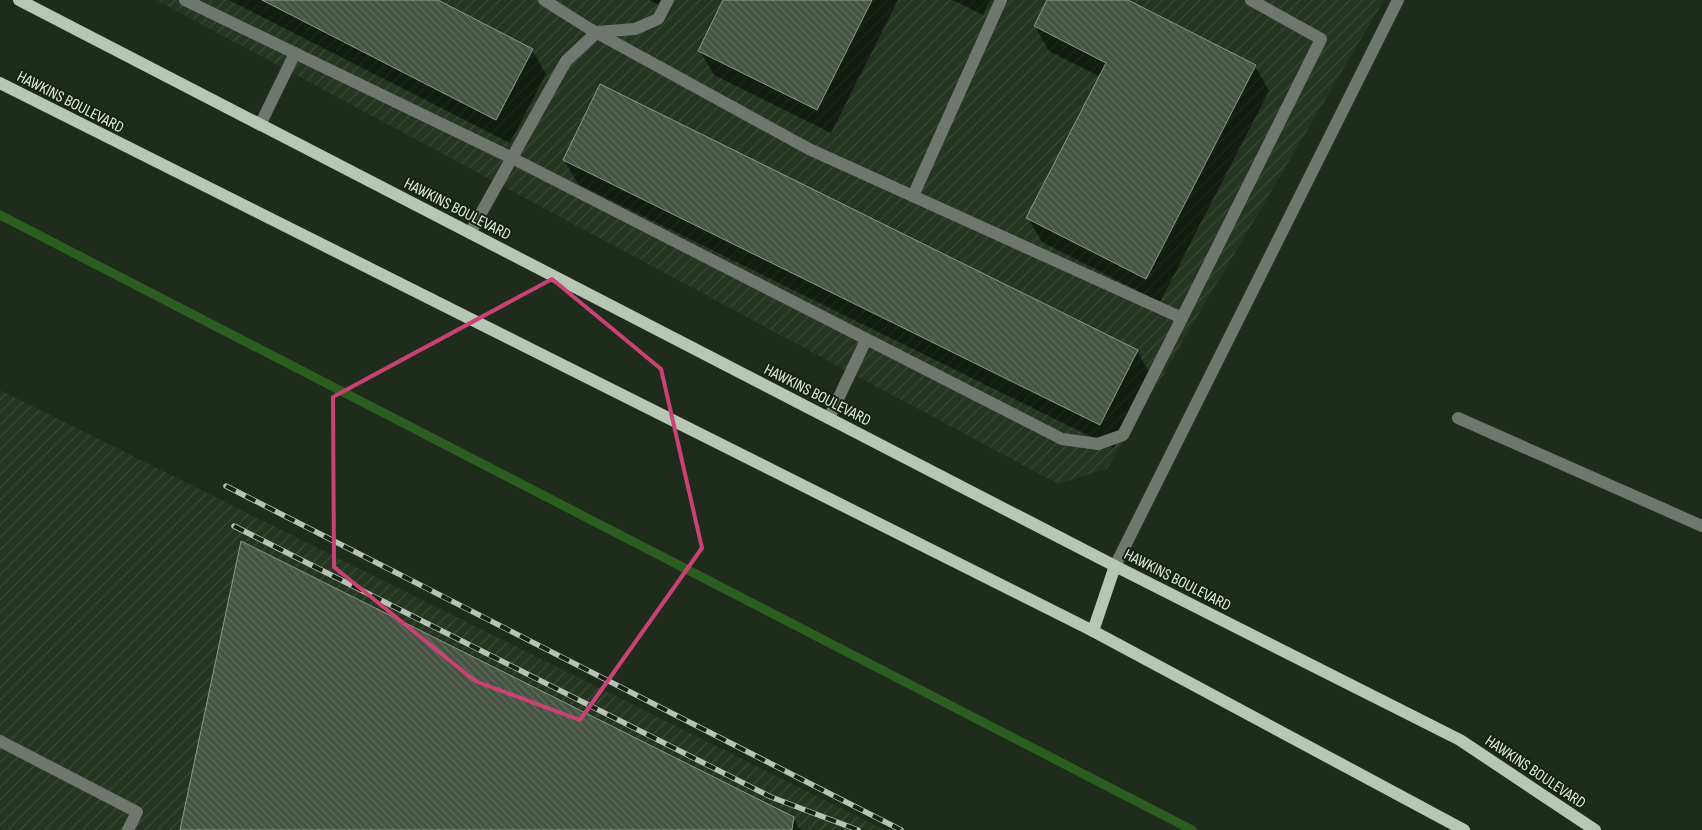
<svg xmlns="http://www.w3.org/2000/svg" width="1702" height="830" viewBox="0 0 1702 830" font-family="'Sofia Sans Condensed',sans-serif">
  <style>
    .industrial { fill: url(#industrial-furrows) }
    .shadow { fill: #0007 }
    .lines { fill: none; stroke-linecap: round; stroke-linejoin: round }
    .stream { stroke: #2a5d1f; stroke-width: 9 }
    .building { fill: url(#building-back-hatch); stroke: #8b9b88 }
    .minor { stroke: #70776e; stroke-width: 12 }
    .major { stroke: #b8c6b5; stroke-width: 12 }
    .rail-casing { stroke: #bac3b7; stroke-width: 5.5 }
    .rail { stroke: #162213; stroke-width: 4; stroke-dasharray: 11; stroke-linecap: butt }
    .marked { fill: none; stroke: #c94276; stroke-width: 4; stroke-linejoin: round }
    .labels { text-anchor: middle; stroke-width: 4; stroke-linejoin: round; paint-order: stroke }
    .street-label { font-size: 16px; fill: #e4ece2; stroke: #162213 }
  </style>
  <defs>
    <pattern id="industrial-furrows" width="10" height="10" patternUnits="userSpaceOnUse" patternTransform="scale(1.25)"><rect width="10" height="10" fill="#243520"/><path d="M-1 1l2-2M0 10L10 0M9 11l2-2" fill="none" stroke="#394935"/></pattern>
    <pattern id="building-back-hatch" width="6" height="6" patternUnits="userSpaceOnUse" patternTransform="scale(1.25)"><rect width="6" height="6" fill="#465443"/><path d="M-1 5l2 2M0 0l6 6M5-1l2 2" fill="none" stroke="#616d5e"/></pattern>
  </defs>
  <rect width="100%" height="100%" fill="#1f2c1c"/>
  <!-- industrial -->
  <g class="industrial">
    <path d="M156 0H1384L1108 468 1058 484Z"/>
    <path d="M0 390 885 830H0Z"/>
  </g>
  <!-- shadow -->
  <g class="shadow">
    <path d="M229 0H435L532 50 546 74 510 143Z"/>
    <path d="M649 0H661L659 5Z"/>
    <path d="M725 0H898L831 133 714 75 700 51Z"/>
    <path d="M953 0H990L983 15Z"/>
    <path d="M1049 0H1125L1255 66 1269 91 1160 302 1042 242 1028 218 1101 77 1049 51 1035 26Z"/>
    <path d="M564 160 1137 351 1151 375 1114 448 578 184Z"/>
    <path d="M793 818 800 830H181Z"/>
  </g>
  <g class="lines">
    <!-- stream -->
    <path class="stream" d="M0 215 1192 830"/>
  </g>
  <!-- building -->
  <g class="building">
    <path d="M262 0H438L533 49 496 120Z"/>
    <path d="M723 0H872L817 110 698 51Z"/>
    <path d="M1047 0H1128L1256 65 1146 279 1026 218 1106 63 1034 26Z"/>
    <path d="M600 84 1138 350 1100 425 563 160Z"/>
    <path d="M241 541 794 817 792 830H180Z"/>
  </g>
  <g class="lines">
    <!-- minor -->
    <g class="minor">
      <path d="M185 0 512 158 1062 439 1098 444 1123 435 1182 318"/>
      <path d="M544 0 590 29 809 149 1182 318 1321 39 1251 0"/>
      <path d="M260 125 295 53"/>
      <path d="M913 196 1001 0"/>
      <path d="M470 233 566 61 597 32 635 29 658 19 668 0"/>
      <path d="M829 418 866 340"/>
      <path d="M1458 418 1702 526"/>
      <path d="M1115 566 1398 0"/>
      <path d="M0 741 137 812 128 830"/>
    </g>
    <!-- major -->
    <g class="major">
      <path d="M19 0 1115 566 1460 740 1595 830"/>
      <path d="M0 83 1093 631 1464 830"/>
      <path d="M1093 631 1115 566"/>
    </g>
    <!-- rail casing -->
    <g class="rail-casing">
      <g id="rail">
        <path d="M226 486 901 830"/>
        <path d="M234 526 771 797 858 830"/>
      </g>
    </g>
    <!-- rail -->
    <use href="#rail" class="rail"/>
  </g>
  <!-- marked area -->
  <path class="marked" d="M552 279 661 369 702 548 580 720 475 681 334 567 333 397Z"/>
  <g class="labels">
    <!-- street labels -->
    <g class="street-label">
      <text transform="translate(71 101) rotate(27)" y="6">HAWKINS BOULEVARD</text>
      <text transform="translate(458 208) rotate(27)" y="6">HAWKINS BOULEVARD</text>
      <text transform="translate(818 394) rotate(27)" y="6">HAWKINS BOULEVARD</text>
      <text transform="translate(1178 579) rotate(27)" y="6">HAWKINS BOULEVARD</text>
      <text transform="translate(1536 771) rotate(34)" y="6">HAWKINS BOULEVARD</text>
    </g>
  </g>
</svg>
